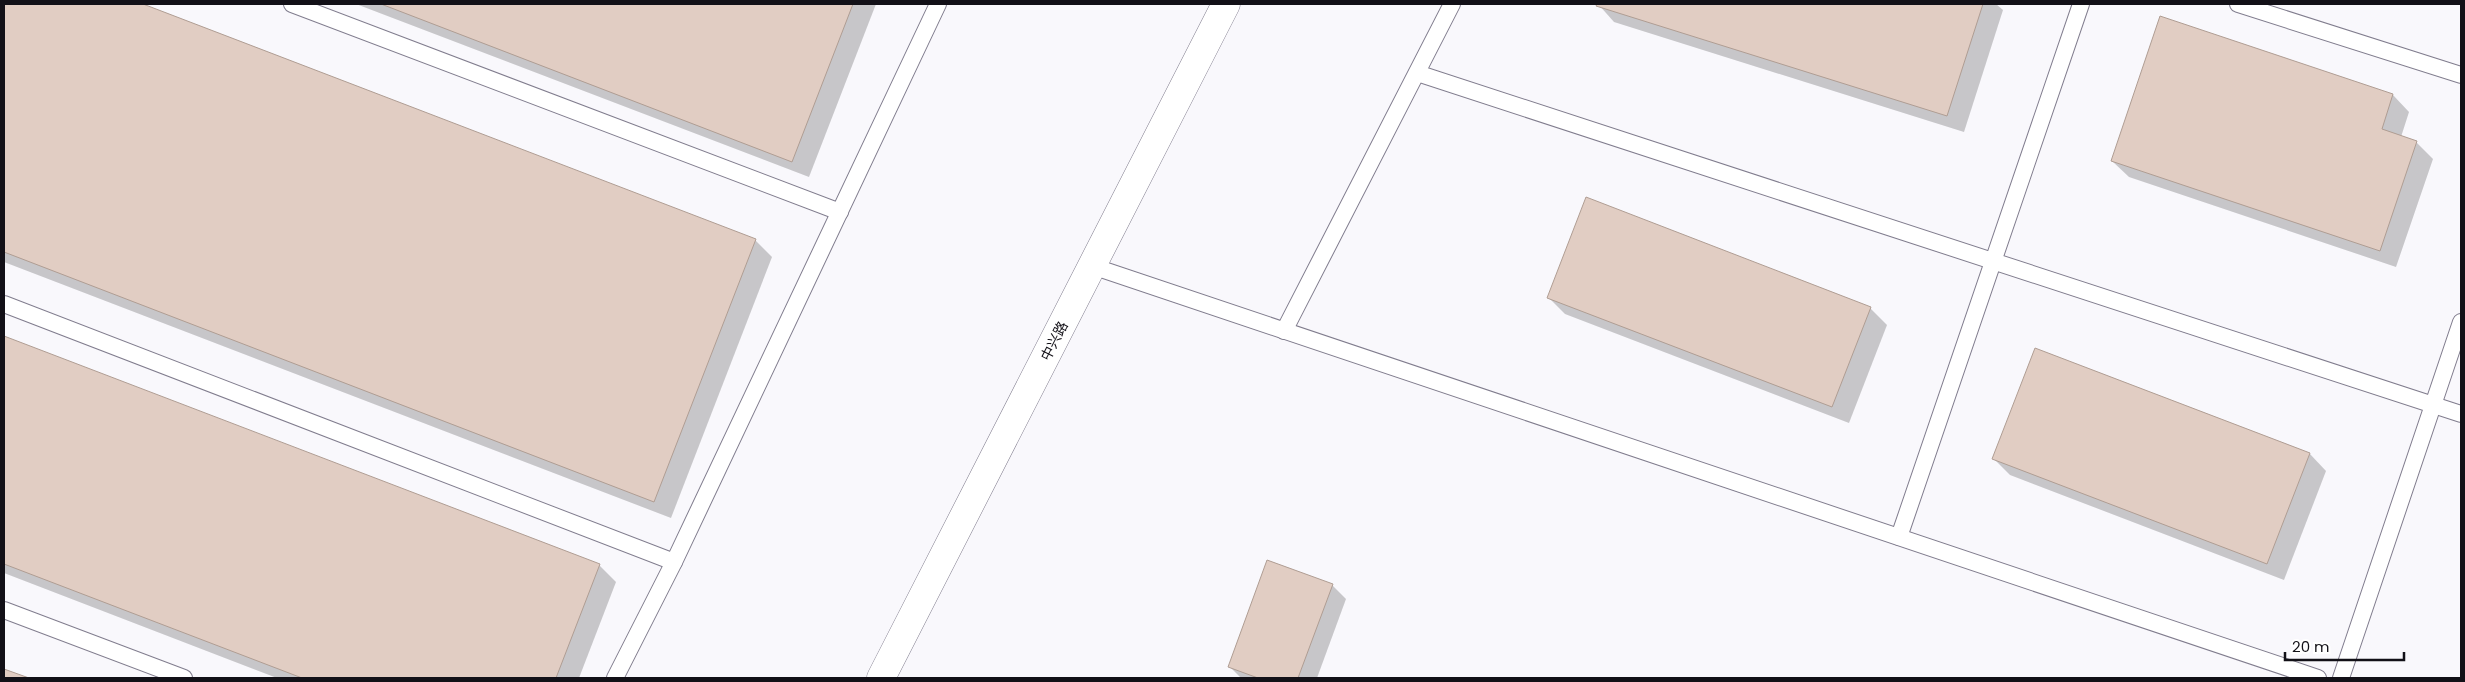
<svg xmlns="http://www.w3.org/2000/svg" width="2465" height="682" viewBox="0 0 2465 682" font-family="Poppins,'Noto Sans SC',sans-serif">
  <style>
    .shadow { fill: #0003 }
    .building { fill: #e1cdc3; stroke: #af9d93 }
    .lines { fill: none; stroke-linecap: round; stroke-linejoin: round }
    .lane-casing { stroke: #817d8e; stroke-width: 18 }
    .secondary-casing { stroke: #817d8e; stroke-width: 29 }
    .lane { stroke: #fff; stroke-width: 16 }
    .secondary { stroke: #fff; stroke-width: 28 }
    .labels { text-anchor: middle; stroke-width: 4; stroke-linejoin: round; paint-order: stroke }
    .street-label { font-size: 14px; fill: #121017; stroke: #fff }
  </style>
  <rect width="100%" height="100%" fill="#f9f8fc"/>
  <!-- shadow -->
  <g class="shadow">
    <path d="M4 4H140L755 240 772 257 671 518 4 262Z"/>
    <path d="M356 4H876L809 177Z"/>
    <path d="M1598 4H1996L2003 10 1964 132 1614 22Z"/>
    <path d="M2161 17 2393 95 2409 112 2401 137 2416 142 2433 159 2396 267 2129 177 2112 161Z"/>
    <path d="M1548 297 1870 308 1887 325 1849 423 1565 314Z"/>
    <path d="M4 337 599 565 616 582 579 678H277L4 573Z"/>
    <path d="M2036 349 2310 454 2326 471 2284 580 2010 475 1993 458Z"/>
    <path d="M1332 585 1346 599 1317 678H1241L1230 667Z"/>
  </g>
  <!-- building -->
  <g class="building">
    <path d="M4 4H143L756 239 654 502 4 252Z"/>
    <path d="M381 4H853L792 162Z"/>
    <path d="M1597 4H1983L1947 116 1596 6Z"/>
    <path d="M2160 16 2393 94 2382 129 2417 141 2380 251 2111 161Z"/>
    <path d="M1586 197 1871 307 1832 407 1547 298Z"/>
    <path d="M4 336 600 564 556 678H302L4 564Z"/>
    <path d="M2035 348 2310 453 2267 564 1992 459Z"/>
    <path d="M1267 560 1333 584 1298 678H1258L1228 667Z"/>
    <path d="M4 669 29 678H4Z"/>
  </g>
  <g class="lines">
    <!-- lane casing -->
    <g class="lane-casing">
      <g id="lane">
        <path d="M292 4 840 212"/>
        <path d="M2238 4 2461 75"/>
        <path d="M1417 73 2461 414"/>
        <path d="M1092 266 2318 678"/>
        <path d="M4 304 674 562"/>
        <path d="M1284 331 1452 4"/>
        <path d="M1899 537 2081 4"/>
        <path d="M4 610 184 678"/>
        <path d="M615 678 674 562 938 4"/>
        <path d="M2341 678 2461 322"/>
      </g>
    </g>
    <!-- secondary casing -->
    <g class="secondary-casing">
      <path id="secondary" d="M881 678 1226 4"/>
    </g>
    <!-- lane -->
    <use href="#lane" class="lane"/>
    <!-- secondary -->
    <use href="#secondary" class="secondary"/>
  </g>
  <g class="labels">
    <!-- street labels -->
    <g class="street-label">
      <text transform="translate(1054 341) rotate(-63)" y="5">中兴路</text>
    </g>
  </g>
  <!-- border -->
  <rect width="2465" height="682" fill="none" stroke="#121017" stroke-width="10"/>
  <!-- scale -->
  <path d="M2285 652v8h119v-8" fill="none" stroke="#121017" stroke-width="2.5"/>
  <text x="2292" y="652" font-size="15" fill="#121017" stroke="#ffffff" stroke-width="4" paint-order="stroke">20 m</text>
</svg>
